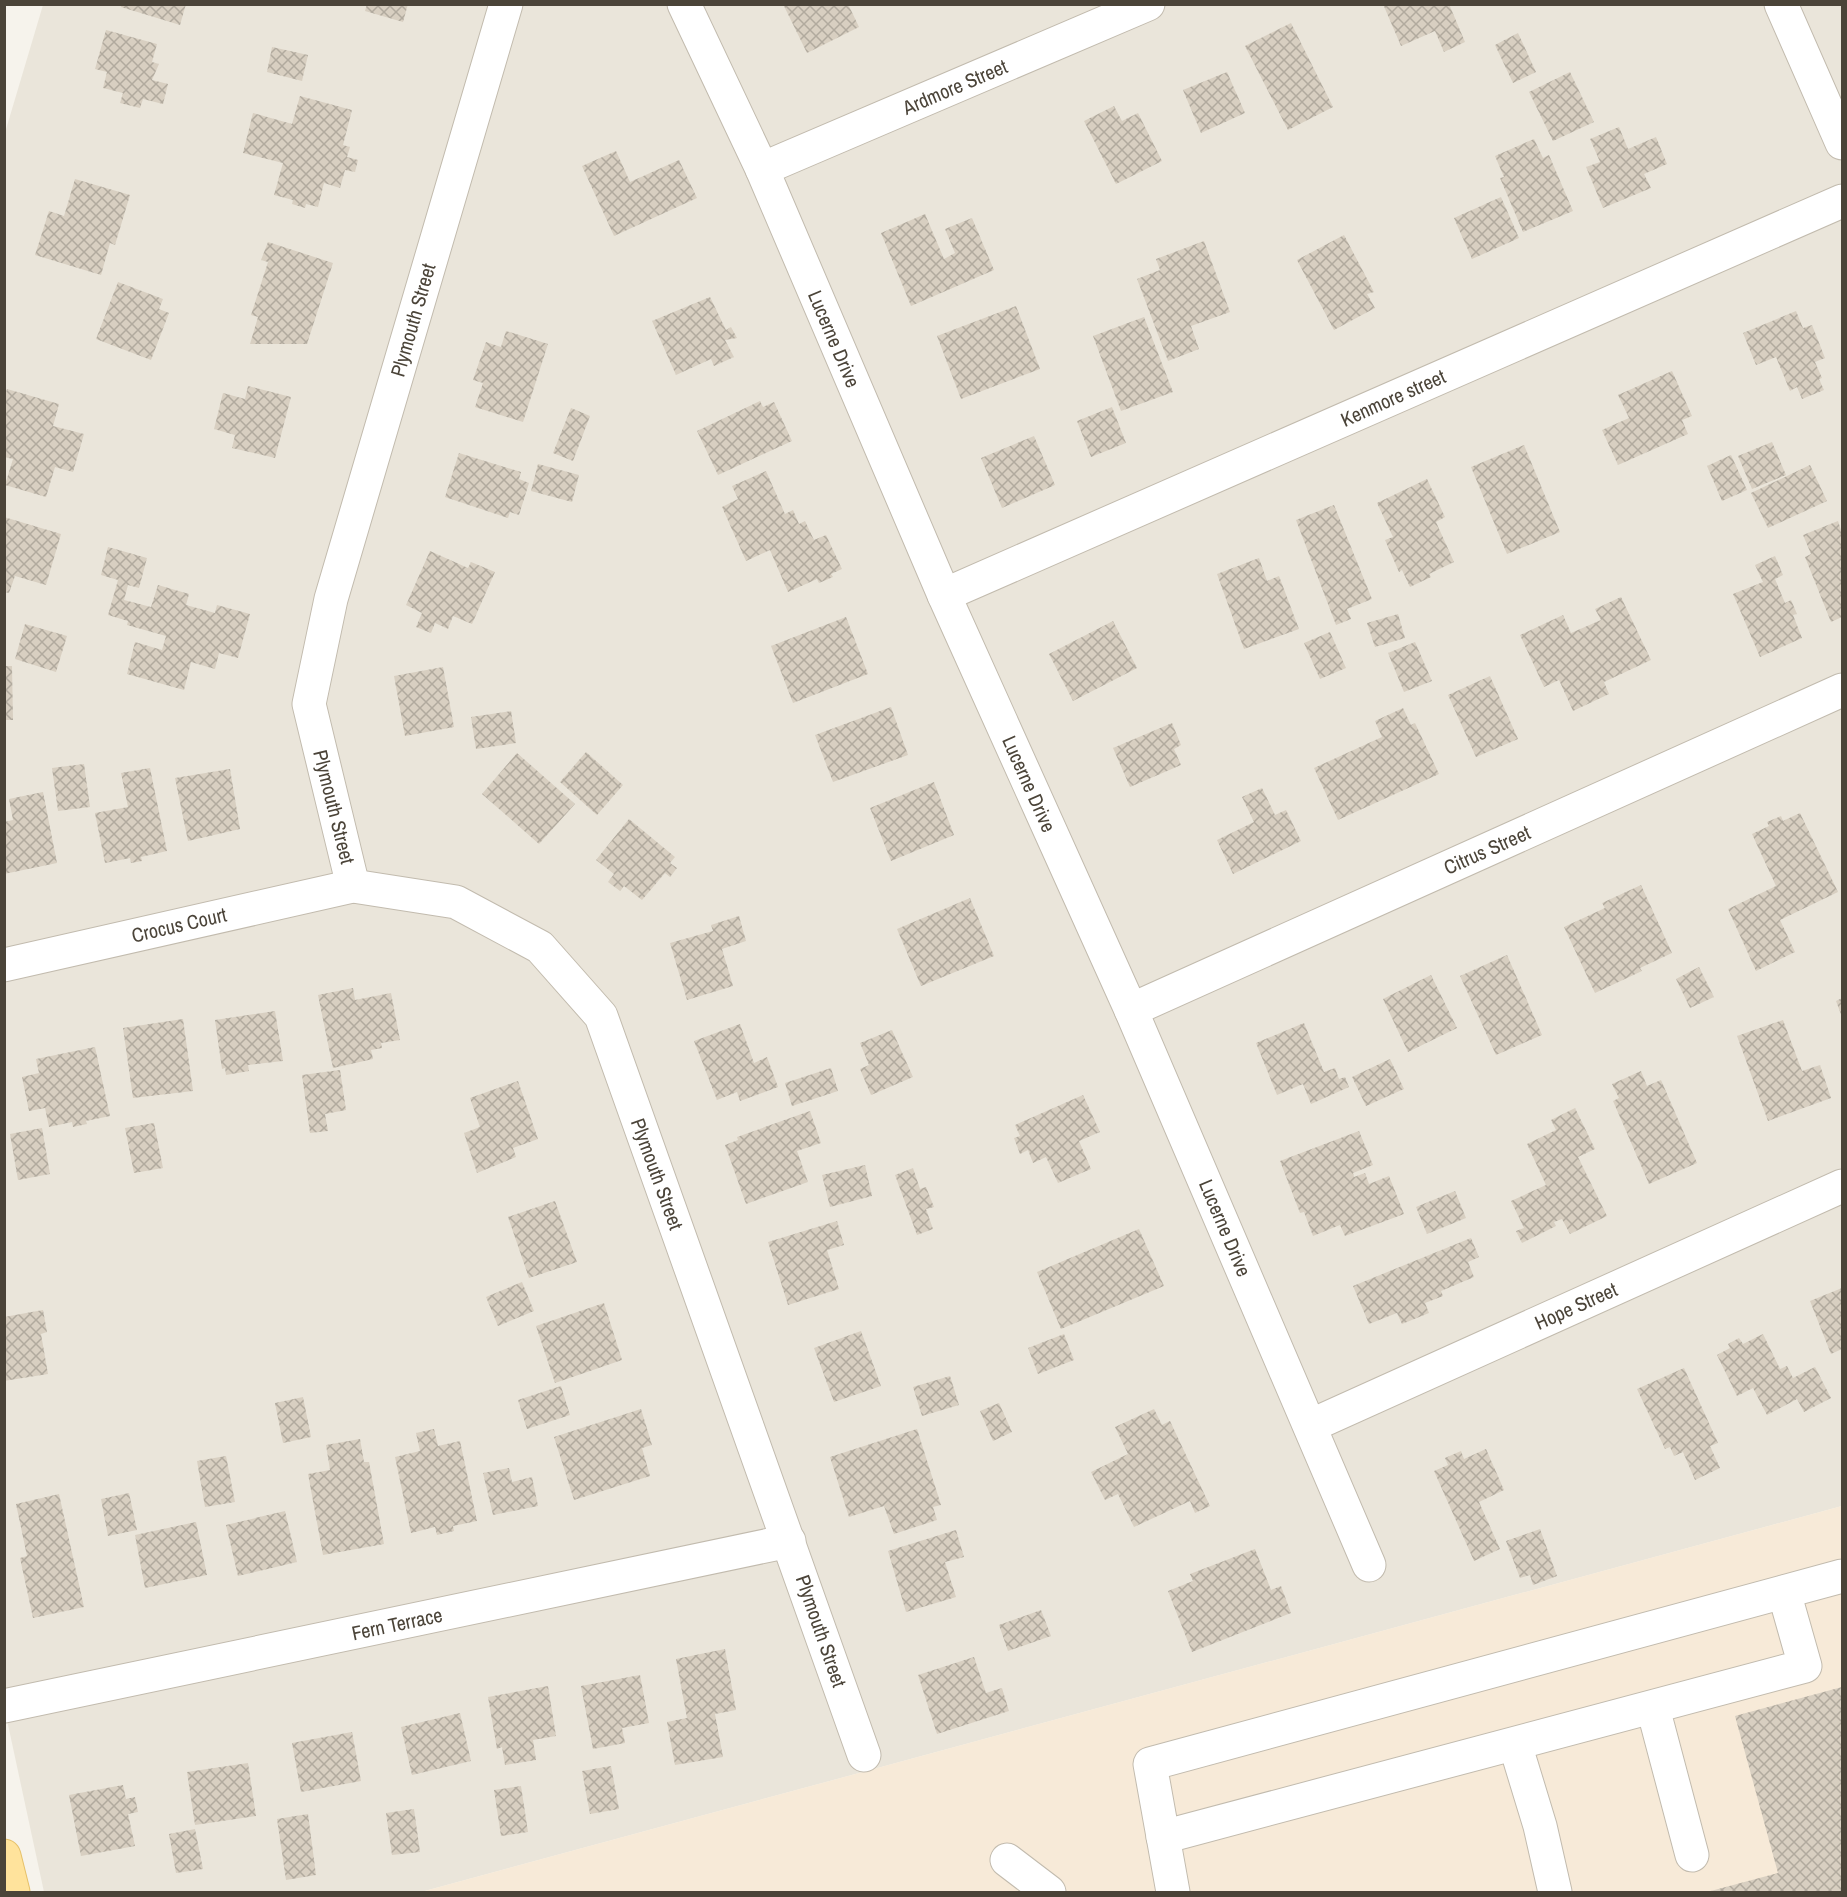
<svg xmlns="http://www.w3.org/2000/svg" width="1847" height="1897" viewBox="0 0 1847 1897" font-family="'Archivo Narrow',sans-serif">
  <style>
    .residential { fill: #eae5da }
    .commercial { fill: #f7ead8 }
    .building { fill: url(#building-cross-hatch) }
    .lines { fill: none; stroke-linecap: round; stroke-linejoin: round }
    .minor-casing { stroke: #c2bbae; stroke-width: 35 }
    .major-casing { stroke: #e6c16a; stroke-width: 35 }
    .minor { stroke: #fff; stroke-width: 33 }
    .major { stroke: #ffe39c; stroke-width: 33 }
    .labels { text-anchor: middle; stroke-width: 6; stroke-linejoin: round; paint-order: stroke }
    .street-label { font-size: 20px; fill: #4b4439; stroke: #fff }
  </style>
  <defs>
    <pattern id="building-cross-hatch" width="8" height="8" patternUnits="userSpaceOnUse" patternTransform="scale(1.5)"><rect width="8" height="8" fill="#d8cfc1"/><path d="M0 0l8 8M0 8l8-8" fill="none" stroke="#b1aa9e"/></pattern>
  </defs>
  <rect width="100%" height="100%" fill="#f6f3ec"/>
  <!-- residential -->
  <path class="residential" d="M43 5H1842V1506L421 1892H44L4 1706V136Z"/>
  <!-- commercial -->
  <path class="commercial" d="M1842 1506V1892H421Z"/>
  <!-- building -->
  <g class="building">
    <path d="M122 4H186L180 25 121 7Z"/>
    <path d="M367 4H408L403 22 365 11Z"/>
    <path d="M783 4H848L859 27 807 53Z"/>
    <path d="M1383 4H1449L1465 42 1444 52 1435 31 1401 46Z"/>
    <path d="M1291 23 1333 107 1288 130 1245 46Z"/>
    <path d="M106 30 157 44 152 62 159 64 152 80 168 84 163 104 143 99 140 108 120 103 123 93 103 88 107 72 95 69Z"/>
    <path d="M1518 33 1536 72 1513 83 1495 45Z"/>
    <path d="M272 47 308 55 302 81 267 72Z"/>
    <path d="M1227 72 1245 113 1201 133 1183 90Z"/>
    <path d="M1570 72 1594 122 1553 141 1529 92Z"/>
    <path d="M300 96 352 110 343 145 350 147 347 157 358 160 355 172 345 170 340 188 324 183 318 207 306 204 305 208 292 204 293 200 274 195 283 163 243 153 253 113 292 124Z"/>
    <path d="M1114 106 1122 121 1138 113 1162 161 1116 184 1084 121Z"/>
    <path d="M1619 127 1628 149 1656 137 1667 164 1644 174 1651 188 1603 208 1586 167 1600 162 1590 139Z"/>
    <path d="M1534 139 1543 158 1549 155 1573 211 1523 232 1500 178 1504 177 1495 156Z"/>
    <path d="M616 151 630 182 679 160 697 198 614 236 582 166Z"/>
    <path d="M75 179 130 195 115 245 110 243 101 275 35 255 49 211 64 216Z"/>
    <path d="M1501 197 1519 238 1472 259 1454 218Z"/>
    <path d="M925 214 944 259 955 253 945 229 972 218 994 270 911 306 881 233Z"/>
    <path d="M1344 235 1374 292 1367 294 1375 308 1334 330 1297 260Z"/>
    <path d="M1204 241 1230 312 1191 326 1199 349 1168 361 1137 279 1160 270 1156 259Z"/>
    <path d="M268 242 333 263 307 344H250L258 317 251 315 268 262 261 260Z"/>
    <path d="M118 282 163 299 159 309 169 313 151 360 96 339Z"/>
    <path d="M710 297 726 330 731 327 737 338 725 340 734 357 714 366 711 359 676 375 652 321Z"/>
    <path d="M1016 306 1040 369 961 399 937 336Z"/>
    <path d="M1796 311 1803 328 1812 325 1825 358 1815 362 1822 378 1819 379 1824 390 1802 399 1797 387 1790 391 1776 357 1756 365 1743 333Z"/>
    <path d="M1144 317 1173 392 1121 411 1093 336Z"/>
    <path d="M506 331 548 344 523 422 475 407 483 383 473 380 486 342 501 347Z"/>
    <path d="M1672 371 1692 416 1682 420 1688 434 1618 465 1602 430 1629 418 1618 395Z"/>
    <path d="M248 386 291 397 275 458 232 448 235 435 214 429 223 393 245 399Z"/>
    <path d="M7 389 59 404 53 426 84 434 73 472 55 467 46 497 5 485 13 459 4 457V398Z"/>
    <path d="M760 401 763 407 774 402 792 441 718 475 697 431Z"/>
    <path d="M1112 407 1126 443 1091 457 1077 421Z"/>
    <path d="M571 408 590 416 573 461 553 453Z"/>
    <path d="M1034 436 1055 485 1002 508 981 458Z"/>
    <path d="M1772 442 1786 475 1752 489 1738 456Z"/>
    <path d="M1524 445 1560 532 1507 554 1471 467Z"/>
    <path d="M459 453 521 472 519 479 529 483 519 515 510 512 508 518 445 497Z"/>
    <path d="M1731 455 1747 490 1722 501 1707 466Z"/>
    <path d="M538 464 579 475 572 502 531 491Z"/>
    <path d="M1810 465 1827 501 1768 528 1751 493Z"/>
    <path d="M766 471 785 514 793 510 799 524 805 521 814 540 826 535 842 569 831 574 833 577 819 583 817 579 788 592 770 550 746 561 722 507 738 499 732 486Z"/>
    <path d="M1427 479 1445 517 1436 522 1454 562 1429 574 1431 577 1410 587 1402 570 1399 572 1385 540 1393 537 1377 503Z"/>
    <path d="M1334 505 1372 599 1347 609 1351 619 1336 625 1296 520Z"/>
    <path d="M4 517 61 534 46 585 15 576 9 593 4 592Z"/>
    <path d="M1838 521 1842 533V617L1831 622 1805 557 1811 554 1803 535Z"/>
    <path d="M108 547 147 558 139 588 128 585 124 600 151 607 158 585 189 594 186 605 215 613 217 605 250 614 238 658 219 653 215 669 191 662 184 690 127 674 135 642 162 650 166 636 127 625 128 621 108 615 118 580 101 575Z"/>
    <path d="M430 551 468 568 471 562 495 572 472 624 453 616 448 629 435 623 431 633 416 627 422 613 406 605Z"/>
    <path d="M1775 556 1783 575 1775 579 1785 603 1791 600 1797 614 1793 615 1802 638 1760 657 1733 594 1763 582 1755 565Z"/>
    <path d="M1259 558 1267 581 1279 576 1299 629 1244 649 1217 574Z"/>
    <path d="M1621 597 1651 660 1604 682 1609 694 1573 711 1559 680 1544 687 1520 635 1563 615 1571 633 1601 620 1595 609Z"/>
    <path d="M1398 614 1405 638 1375 647 1367 623Z"/>
    <path d="M846 617 868 674 793 703 771 646Z"/>
    <path d="M1113 621 1137 668 1073 701 1049 654Z"/>
    <path d="M25 624 67 636 56 672 15 659Z"/>
    <path d="M1330 632 1346 668 1320 679 1304 643Z"/>
    <path d="M1415 642 1432 681 1404 692 1388 653Z"/>
    <path d="M4 666H12L13 720H4Z"/>
    <path d="M443 667 454 727 405 736 394 676Z"/>
    <path d="M1490 676 1518 739 1476 757 1448 695Z"/>
    <path d="M891 707 908 755 833 782 815 735Z"/>
    <path d="M1403 708 1411 725 1415 723 1439 774 1338 820 1314 768 1382 737 1375 721Z"/>
    <path d="M511 711 516 743 476 749 471 717Z"/>
    <path d="M1172 723 1181 745 1174 749 1181 765 1130 787 1113 748Z"/>
    <path d="M586 752 623 785 597 815 560 782Z"/>
    <path d="M517 753 575 804 539 844 482 794Z"/>
    <path d="M84 764 90 807 58 811 52 768Z"/>
    <path d="M150 768 167 851 141 857 142 861 131 863 130 858 105 863 95 813 128 807 121 773Z"/>
    <path d="M230 769 240 829 188 841 175 778Z"/>
    <path d="M934 782 954 835 891 861 870 808Z"/>
    <path d="M1262 788 1275 815 1286 810 1301 841 1233 874 1217 840 1254 822 1242 797Z"/>
    <path d="M43 792 57 863 4 874V822L13 820 9 799Z"/>
    <path d="M1800 813 1838 892 1780 920 1795 952 1756 971 1728 909 1776 886 1752 834 1769 826 1767 822 1781 816 1783 821Z"/>
    <path d="M629 819 675 857 670 863 677 868 670 877 665 873 642 900 624 886 620 891 608 882 614 874 596 860Z"/>
    <path d="M1641 885 1672 953 1640 968 1642 971 1595 993 1564 927 1605 908 1602 903Z"/>
    <path d="M970 898 994 956 921 986 897 929Z"/>
    <path d="M739 916 746 941 722 949 733 986 687 1000 670 943 713 931 711 925Z"/>
    <path d="M1507 955 1542 1035 1496 1055 1460 976Z"/>
    <path d="M1699 967 1714 997 1690 1008 1676 979Z"/>
    <path d="M1431 975 1457 1028 1408 1052 1383 999Z"/>
    <path d="M353 988 355 1000 391 993 400 1040 381 1043 382 1048 371 1050 373 1059 333 1068 318 995Z"/>
    <path d="M1842 998V1017L1836 1001Z"/>
    <path d="M275 1011 283 1061 248 1065 249 1071 226 1075 225 1068 222 1069 215 1020Z"/>
    <path d="M183 1019 193 1091 133 1098 123 1028Z"/>
    <path d="M1783 1020 1802 1071 1820 1065 1831 1098 1768 1121 1737 1036Z"/>
    <path d="M1304 1023 1324 1072 1335 1068 1339 1079 1345 1077 1349 1087 1311 1104 1303 1084 1277 1095 1256 1043Z"/>
    <path d="M740 1024 754 1063 767 1057 778 1087 740 1101 737 1092 717 1100 694 1041Z"/>
    <path d="M892 1030 913 1077 871 1095 860 1069 869 1065 860 1043Z"/>
    <path d="M95 1047 110 1116 86 1121 87 1124 73 1127 72 1122 49 1127 45 1108 29 1111 22 1077 39 1073 36 1059Z"/>
    <path d="M1390 1059 1404 1089 1366 1106 1352 1077Z"/>
    <path d="M831 1068 838 1091 792 1106 785 1083Z"/>
    <path d="M340 1070 346 1110 325 1114 328 1131 310 1133 302 1075Z"/>
    <path d="M1641 1071 1647 1086 1661 1080 1697 1163 1649 1184 1613 1101 1619 1098 1612 1084Z"/>
    <path d="M518 1081 538 1139 513 1148 516 1157 477 1173 464 1133 480 1127 470 1098Z"/>
    <path d="M1083 1095 1100 1132 1079 1141 1091 1169 1058 1183 1046 1157 1033 1163 1028 1150 1020 1154 1014 1138 1020 1136 1015 1125Z"/>
    <path d="M1575 1108 1595 1149 1578 1157 1607 1216 1570 1234 1562 1219 1554 1222 1556 1226 1522 1243 1516 1231 1524 1228 1511 1201 1546 1185 1527 1144 1556 1130 1551 1120Z"/>
    <path d="M810 1111 821 1143 797 1151 808 1182 746 1204 725 1145 738 1140 737 1137Z"/>
    <path d="M154 1123 163 1168 134 1173 125 1128Z"/>
    <path d="M42 1128 50 1174 18 1180 10 1134Z"/>
    <path d="M1359 1131 1373 1165 1353 1173 1354 1177 1365 1173 1369 1184 1389 1176 1404 1214 1345 1236 1340 1225 1313 1236 1304 1212 1300 1213 1280 1161Z"/>
    <path d="M865 1165 872 1196 830 1207 822 1175Z"/>
    <path d="M913 1168 920 1189 926 1187 934 1207 926 1209 933 1229 917 1235 895 1175Z"/>
    <path d="M1455 1191 1466 1218 1427 1234 1416 1207Z"/>
    <path d="M555 1201 577 1262 529 1278 508 1217Z"/>
    <path d="M837 1221 844 1245 827 1250 839 1289 788 1305 768 1242Z"/>
    <path d="M1139 1229 1164 1286 1061 1329 1037 1272Z"/>
    <path d="M1471 1238 1479 1257 1468 1262 1474 1277 1441 1291 1443 1296 1425 1303 1429 1313 1402 1324 1397 1313 1369 1324 1353 1286Z"/>
    <path d="M522 1282 534 1311 498 1326 486 1297Z"/>
    <path d="M1842 1288V1349L1831 1354 1810 1301Z"/>
    <path d="M604 1303 622 1360 555 1383 536 1326Z"/>
    <path d="M43 1310 47 1332 41 1334 48 1374 4 1381V1317Z"/>
    <path d="M861 1331 881 1386 834 1402 814 1348Z"/>
    <path d="M1064 1334 1074 1360 1038 1374 1028 1348Z"/>
    <path d="M1763 1334 1780 1369 1787 1366 1793 1378 1815 1367 1831 1398 1804 1412 1797 1399 1767 1415 1753 1388 1737 1396 1717 1355 1730 1348 1728 1344 1739 1338 1743 1344Z"/>
    <path d="M1684 1368 1718 1443 1710 1446 1720 1468 1695 1480 1683 1452 1674 1456 1670 1447 1665 1449 1637 1389Z"/>
    <path d="M950 1376 959 1405 922 1416 913 1387Z"/>
    <path d="M561 1386 570 1415 527 1429 518 1400Z"/>
    <path d="M303 1397 311 1437 283 1443 275 1403Z"/>
    <path d="M999 1403 1012 1432 993 1441 980 1411Z"/>
    <path d="M641 1409 652 1445 642 1448 650 1476 574 1500 554 1437Z"/>
    <path d="M1154 1409 1162 1425 1170 1421 1210 1506 1195 1513 1190 1501 1134 1527 1118 1494 1105 1500 1091 1472 1128 1454 1115 1427Z"/>
    <path d="M434 1429 438 1446 460 1441 477 1521 453 1526 454 1531 437 1535 435 1527 411 1533 395 1457 420 1451 416 1433Z"/>
    <path d="M917 1429 941 1505 933 1507 937 1520 894 1534 884 1506 849 1517 830 1457Z"/>
    <path d="M360 1439 364 1462H369L384 1544 323 1555 308 1474 330 1470 326 1445Z"/>
    <path d="M1486 1449 1504 1490 1479 1502 1500 1549 1474 1561 1434 1471 1448 1465 1445 1458 1461 1451 1464 1459Z"/>
    <path d="M226 1456 235 1502 205 1507 197 1461Z"/>
    <path d="M509 1468 512 1482 532 1477 538 1506 493 1515 483 1473Z"/>
    <path d="M129 1493 137 1530 108 1536 101 1499Z"/>
    <path d="M59 1494 84 1607 33 1618 20 1558 27 1556 16 1504Z"/>
    <path d="M285 1511 297 1562 238 1576 226 1525Z"/>
    <path d="M196 1522 207 1575 145 1588 135 1535Z"/>
    <path d="M1540 1529 1557 1576 1533 1585 1530 1575 1520 1578 1506 1541Z"/>
    <path d="M956 1530 964 1557 945 1562 956 1597 906 1612 888 1551Z"/>
    <path d="M1255 1549 1271 1590 1281 1586 1291 1613 1192 1652 1168 1591 1193 1581 1190 1574Z"/>
    <path d="M1041 1610 1051 1636 1008 1651 999 1625Z"/>
    <path d="M725 1649 736 1710 715 1714 723 1757 675 1765 667 1722 687 1718 676 1659Z"/>
    <path d="M974 1657 986 1693 1002 1688 1009 1711 937 1734 918 1675Z"/>
    <path d="M640 1675 649 1723 622 1728 625 1743 593 1749 581 1686Z"/>
    <path d="M548 1686 556 1736 533 1740 536 1760 505 1765 502 1747 497 1749 488 1697Z"/>
    <path d="M1842 1687V1892H1707L1778 1873 1735 1716Z"/>
    <path d="M460 1713 471 1761 412 1775 401 1727Z"/>
    <path d="M352 1732 361 1781 301 1792 292 1743Z"/>
    <path d="M248 1763 256 1816 195 1825 187 1772Z"/>
    <path d="M611 1766 619 1809 590 1814 582 1771Z"/>
    <path d="M123 1785 126 1799 135 1797 138 1812 128 1814 135 1846 81 1856 69 1795Z"/>
    <path d="M521 1786 528 1832 501 1836 494 1790Z"/>
    <path d="M414 1809 420 1852 392 1855 386 1813Z"/>
    <path d="M308 1814 316 1875 286 1880 277 1819Z"/>
    <path d="M195 1829 203 1869 176 1873 169 1834Z"/>
  </g>
  <g class="lines">
    <!-- minor casing -->
    <g class="minor-casing">
      <g id="minor">
        <path d="M684 4 762 169 944 595 1131 1010 1369 1565"/>
        <path d="M1781 4 1842 143"/>
        <path d="M762 169 1148 4"/>
        <path d="M944 595 1842 201"/>
        <path d="M353 886 309 704 331 599 506 4"/>
        <path d="M4 965 353 886 456 902 540 947 601 1016 864 1755"/>
        <path d="M1131 1010 1842 690"/>
        <path d="M1310 1426 1842 1186"/>
        <path d="M4 1706 789 1541"/>
        <path d="M1653 1708 1692 1855"/>
        <path d="M1515 1744 1540 1826 1555 1892"/>
        <path d="M1163 1837 1805 1666 1784 1592"/>
        <path d="M1007 1860 1049 1892"/>
        <path d="M1173 1892 1150 1764 1842 1576"/>
      </g>
    </g>
    <!-- major casing -->
    <g class="major-casing">
      <path id="major" d="M4 1856 13 1892"/>
    </g>
    <!-- minor -->
    <use href="#minor" class="minor"/>
    <!-- major -->
    <use href="#major" class="major"/>
  </g>
  <g class="labels">
    <!-- street labels -->
    <g class="street-label">
      <text transform="translate(955 87) rotate(-23)" y="7">Ardmore Street</text>
      <text transform="translate(413 320) rotate(-74)" y="7">Plymouth Street</text>
      <text transform="translate(834 339) rotate(67)" y="7">Lucerne Drive</text>
      <text transform="translate(1393 398) rotate(-24)" y="7">Kenmore street</text>
      <text transform="translate(1029 784) rotate(66)" y="7">Lucerne Drive</text>
      <text transform="translate(334 807) rotate(76)" y="7">Plymouth Street</text>
      <text transform="translate(1487 850) rotate(-24)" y="7">Citrus Street</text>
      <text transform="translate(179 925) rotate(-13)" y="7">Crocus Court</text>
      <text transform="translate(657 1174) rotate(70)" y="7">Plymouth Street</text>
      <text transform="translate(1225 1228) rotate(67)" y="7">Lucerne Drive</text>
      <text transform="translate(1576 1306) rotate(-24)" y="7">Hope Street</text>
      <text transform="translate(397 1624) rotate(-12)" y="7">Fern Terrace</text>
      <text transform="translate(821 1631) rotate(71)" y="7">Plymouth Street</text>
    </g>
  </g>
  <!-- border -->
  <rect width="1847" height="1897" fill="none" stroke="#4b4439" stroke-width="12"/>
</svg>
